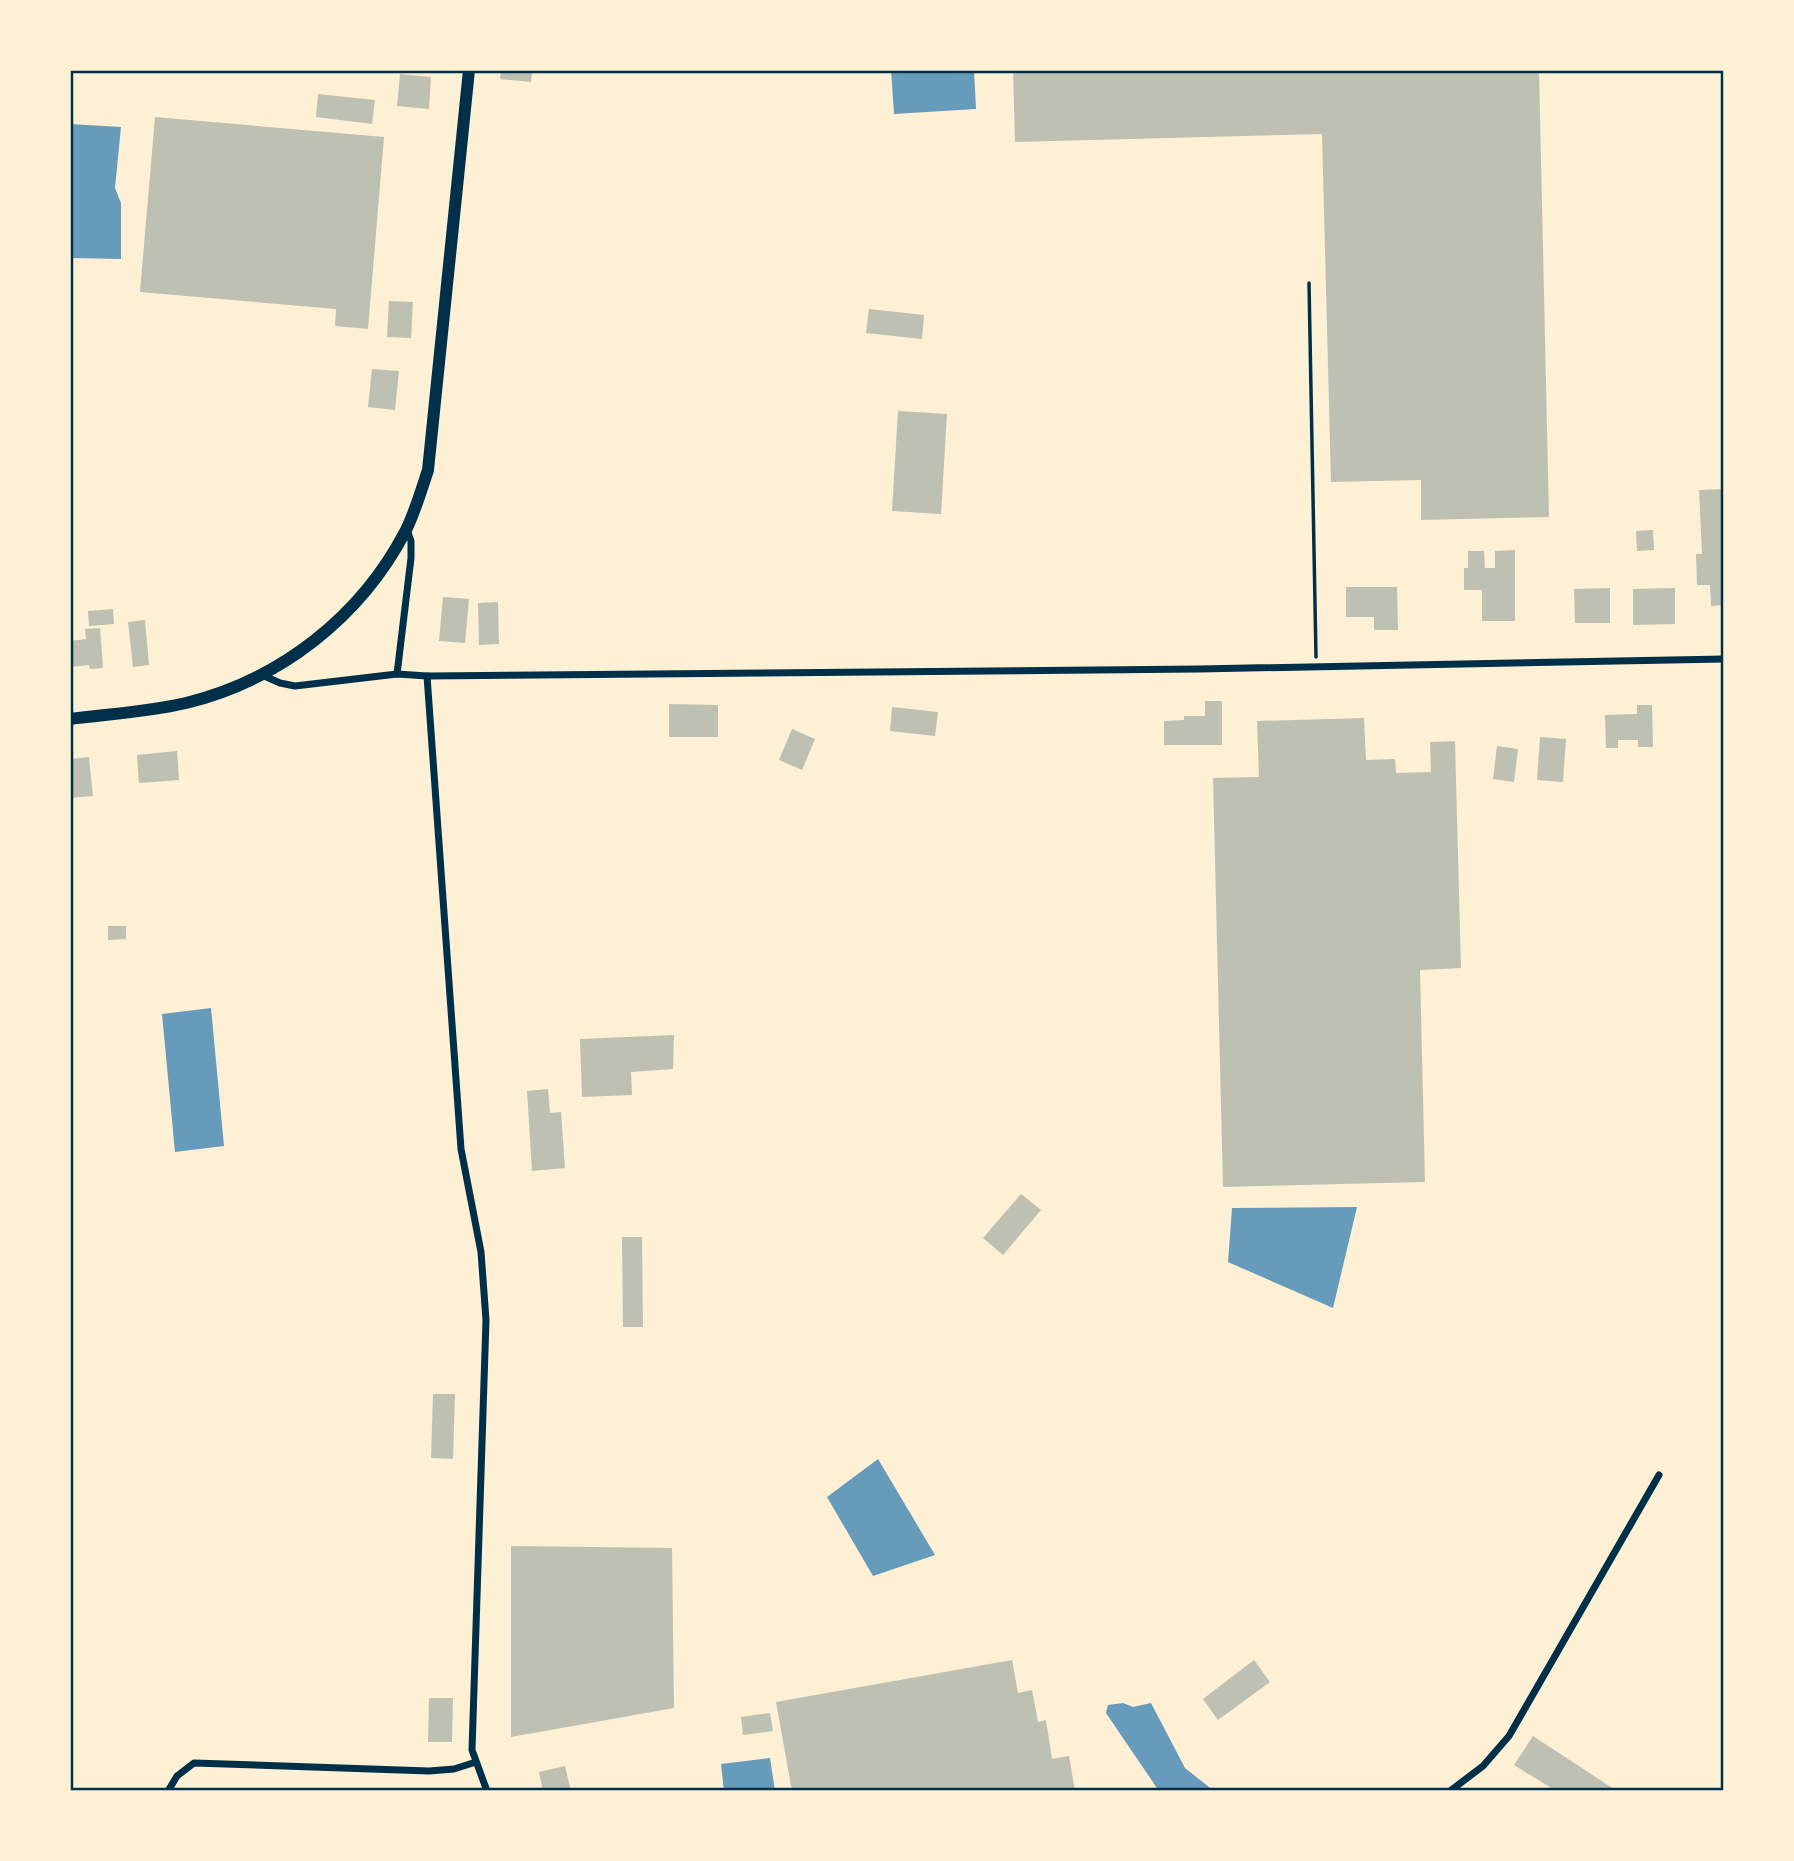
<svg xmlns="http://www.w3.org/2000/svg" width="1794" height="1861" viewBox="0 0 1794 1861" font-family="'Nunito Sans',sans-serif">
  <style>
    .water { fill: #669bbc }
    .building { fill: #bec0b2 }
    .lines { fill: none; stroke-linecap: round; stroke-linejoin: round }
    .path { stroke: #003049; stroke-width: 3.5 }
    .minor { stroke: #003049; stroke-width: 7 }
    .tertiary { stroke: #003049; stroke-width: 12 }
    .neatline { fill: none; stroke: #003049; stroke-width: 2.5 }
  </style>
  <rect width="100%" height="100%" fill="#fdf0d5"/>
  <!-- water -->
  <g class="water">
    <path d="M891 70H974L976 109 894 114Z"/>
    <path d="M70 124 121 127 115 188 121 203V259L70 258Z"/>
    <path d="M211 1008 224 1146 175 1152 162 1014Z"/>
    <path d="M1357 1207 1333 1308 1228 1262 1232 1208Z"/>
    <path d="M878 1459 935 1555 873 1576 827 1497Z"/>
    <path d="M1123 1703 1133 1707 1151 1703 1185 1768 1214 1791H1159L1106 1713 1108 1705Z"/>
    <path d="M770 1758 775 1791H724L721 1764Z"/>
  </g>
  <!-- building -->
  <g class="building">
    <path d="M501 70H532L531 82 500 79Z"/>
    <path d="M1013 70H1539L1549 517 1421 520V480L1331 482 1322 134 1015 142Z"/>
    <path d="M400 74 431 77 429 109 397 106Z"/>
    <path d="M318 94 375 100 372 124 316 117Z"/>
    <path d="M155 117 384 137 368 329 335 326 336 309 140 292Z"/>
    <path d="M389 301 413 302 411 338 387 337Z"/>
    <path d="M869 309 924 315 922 339 866 333Z"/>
    <path d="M372 369 399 371 395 410 368 407Z"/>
    <path d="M898 411 947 414 941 514 892 511Z"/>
    <path d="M1724 489V605L1711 606 1710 585H1697L1696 554H1702L1699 490Z"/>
    <path d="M1653 530 1654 550 1637 551 1636 531Z"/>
    <path d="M1515 550V621H1482V590H1464V568H1468V551H1484L1485 568H1495V551Z"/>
    <path d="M1346 587H1397L1398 630H1374V617H1346Z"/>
    <path d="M1610 588V623H1575L1574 589Z"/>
    <path d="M1675 588V624L1633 625V589Z"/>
    <path d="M443 597 469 599 465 643 439 641Z"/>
    <path d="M498 602 499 644 479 645 478 603Z"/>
    <path d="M113 609 114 624 89 626 88 611Z"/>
    <path d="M145 620 149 665 133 667 128 622Z"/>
    <path d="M100 628 103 668 90 669 89 665 70 667V641L86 639 85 629Z"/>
    <path d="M1205 701H1222V745H1164V721L1184 720V716H1205Z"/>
    <path d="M669 704 718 705V737H669Z"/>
    <path d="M1637 705H1652L1653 747H1638V740H1618V748H1606L1605 715 1637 714Z"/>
    <path d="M892 707 938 712 935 736 890 731Z"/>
    <path d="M1364 718 1366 760 1395 759 1396 773 1431 772 1430 742 1455 741 1461 968 1420 970 1425 1182 1223 1187 1213 778 1259 777 1257 721Z"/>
    <path d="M792 729 815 739 802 770 779 760Z"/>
    <path d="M1540 737 1566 739 1563 782 1537 780Z"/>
    <path d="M1497 746 1518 749 1514 782 1493 779Z"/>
    <path d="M177 751 179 780 139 783 137 755Z"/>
    <path d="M89 757 93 796 70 798V774H72L71 759Z"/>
    <path d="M108 926H126V939L108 940Z"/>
    <path d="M674 1035 673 1069 631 1072 632 1095 582 1097 580 1039Z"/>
    <path d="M548 1089 550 1113 561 1112 565 1168 532 1171 527 1091Z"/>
    <path d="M1021 1194 1041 1210 1003 1255 983 1238Z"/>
    <path d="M622 1237H642L643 1327H623Z"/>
    <path d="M433 1394H455L453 1459 431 1458Z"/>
    <path d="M511 1546 672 1548 674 1708 511 1737Z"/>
    <path d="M1012 1660 1018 1693 1032 1690 1038 1722 1046 1720 1052 1759 1069 1756 1075 1791H792L776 1702Z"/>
    <path d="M1254 1660 1270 1682 1218 1720 1203 1699Z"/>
    <path d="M429 1698H453L452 1742H428Z"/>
    <path d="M770 1713 773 1731 743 1735 741 1717Z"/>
    <path d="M1533 1736 1617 1791H1556L1514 1765Z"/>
    <path d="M565 1766 571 1791H543L539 1772Z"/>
  </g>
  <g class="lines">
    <!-- path -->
    <path class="path" d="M1309 283 1316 657"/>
    <!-- minor -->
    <g class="minor">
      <path d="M397 674 411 558V541L407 530"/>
      <path d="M262 675 280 683 295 686 397 674 427 676 1199 669 1724 659"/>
      <path d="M427 676 461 1149 481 1252 486 1320 472 1750 487 1791"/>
      <path d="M168 1791 177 1776 194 1763 429 1771 454 1769 476 1762"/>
      <path d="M1450 1791 1483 1766 1509 1736 1659 1475"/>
    </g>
    <!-- tertiary -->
    <path class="tertiary" d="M70 719C109 714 148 712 186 703 280 680 361 617 406 530 415 512 421 491 428 470L469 70"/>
  </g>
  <!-- border -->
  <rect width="1794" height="1861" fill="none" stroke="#fdf0d5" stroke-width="144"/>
  <rect x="72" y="72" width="1650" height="1717" class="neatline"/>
</svg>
